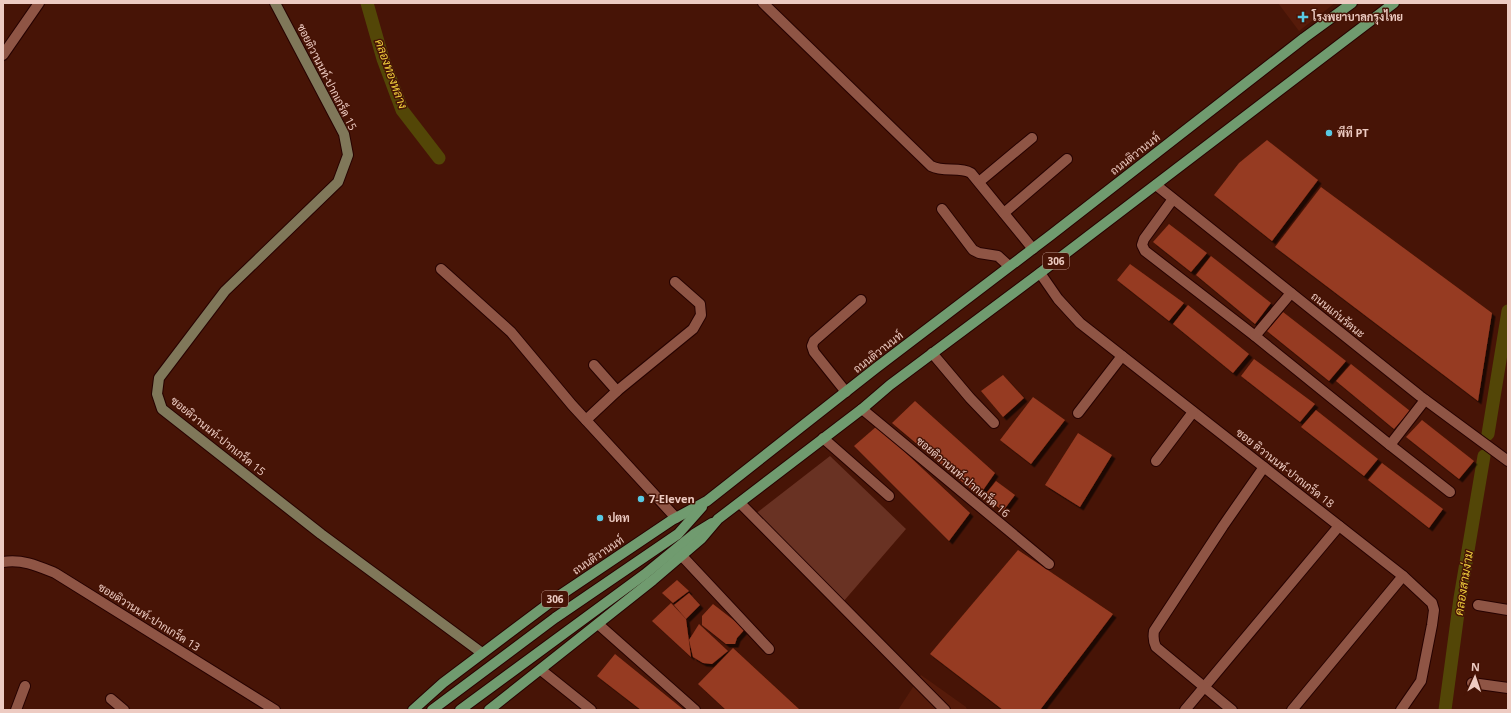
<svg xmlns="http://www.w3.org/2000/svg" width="1511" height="713" viewBox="0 0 1511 713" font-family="'Open Sans',Sarabun,sans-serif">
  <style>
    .built { fill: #561b0a }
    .green { fill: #693223 }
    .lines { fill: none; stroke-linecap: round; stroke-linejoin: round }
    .canal { stroke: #534607; stroke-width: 13 }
    .building { fill: #963a21; filter: url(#shadow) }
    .street-casing { stroke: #260200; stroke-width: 12 }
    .secondary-casing { stroke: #260200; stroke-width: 12 }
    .primary-casing { stroke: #260200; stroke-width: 12 }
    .street { stroke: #8f5545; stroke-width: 10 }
    .secondary { stroke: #80785a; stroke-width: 10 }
    .primary { stroke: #709b6f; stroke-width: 10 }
    .poi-dot { fill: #58c9e3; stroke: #471406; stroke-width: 1.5 }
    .labels { text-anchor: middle; stroke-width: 3; stroke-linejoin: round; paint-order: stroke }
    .shield { fill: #471406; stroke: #bb948a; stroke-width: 1 }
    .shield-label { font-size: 10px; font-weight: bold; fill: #edcbc2 }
    .poi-label { font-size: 11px; font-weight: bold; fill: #edcbc2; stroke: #471406; text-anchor: start }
    .street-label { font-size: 11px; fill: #edcbc2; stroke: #471406 }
    .water-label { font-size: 12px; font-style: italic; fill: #f0cf3c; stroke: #471406 }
  </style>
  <defs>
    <filter id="shadow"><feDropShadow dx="3.5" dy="3.5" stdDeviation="0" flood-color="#0009"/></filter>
  </defs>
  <rect width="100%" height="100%" fill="#471406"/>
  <!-- built -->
  <g class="built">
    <path d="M1278 3H1335L1299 31Z"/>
    <path d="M921 675 966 707 967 710H898Z"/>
  </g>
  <!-- green -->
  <path class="green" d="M830 456 906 529 843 602 754 515Z"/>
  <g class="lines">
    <!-- canal -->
    <g class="canal">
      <path d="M367 3 383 59 402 110 439 158"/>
      <path d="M1488 434 1508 311"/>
      <path d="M1445 710 1460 598 1484 456"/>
    </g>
  </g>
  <!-- building -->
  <g class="building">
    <path d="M1267 140 1318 180 1272 241 1214 195 1239 163Z"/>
    <path d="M1321 187 1492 313 1478 401 1275 247Z"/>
    <path d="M1169 224 1207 253 1191 272 1153 242Z"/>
    <path d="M1211 256 1271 303 1255 324 1196 275Z"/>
    <path d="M1130 264 1184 303 1169 321 1117 280Z"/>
    <path d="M1188 305 1249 354 1233 373 1173 324Z"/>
    <path d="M1283 312 1346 361 1329 381 1267 331Z"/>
    <path d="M1254 359 1315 404 1300 422 1241 376Z"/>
    <path d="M1351 364 1410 411 1394 429 1336 381Z"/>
    <path d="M1003 375 1024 398 1003 417 981 391Z"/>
    <path d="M1033 397 1065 420 1031 464 1000 440Z"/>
    <path d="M915 401 995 473 979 496 892 423Z"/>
    <path d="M1316 410 1378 459 1364 476 1301 427Z"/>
    <path d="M1422 420 1474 461 1459 479 1406 437Z"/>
    <path d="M877 426 970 513 949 541 854 446Z"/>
    <path d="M1078 433 1112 455 1080 507 1045 485Z"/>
    <path d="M1382 463 1443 509 1429 528 1368 480Z"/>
    <path d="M996 481 1015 495 1003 511 984 496Z"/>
    <path d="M1018 550 1113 614 1040 710H1003L930 654Z"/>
    <path d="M677 580 689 591 673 603 662 593Z"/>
    <path d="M689 593 700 605 686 619 674 605Z"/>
    <path d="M671 603 686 619 691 657 652 621Z"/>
    <path d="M713 604 745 629 737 638 735 644H726L702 625V616Z"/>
    <path d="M699 624 728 651 712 664 703 663 693 657 689 640Z"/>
    <path d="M733 648 800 710H726L698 684Z"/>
    <path d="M615 654 684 710H641L597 676Z"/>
  </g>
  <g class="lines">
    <!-- street casing -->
    <g class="street-casing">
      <g id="street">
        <path d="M763 3 931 166C944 173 959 166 971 173L1033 249"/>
        <path d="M3 55 39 3"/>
        <path d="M979 182 1032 138"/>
        <path d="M1156 185 1420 396 1508 461"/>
        <path d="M1173 199 1144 239 1142 245 1145 251 1255 336 1390 445"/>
        <path d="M942 209 973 250 979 253 998 256 1009 266"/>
        <path d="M1004 213 1067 159"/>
        <path d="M441 269 511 332 572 405 676 518"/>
        <path d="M1040 273 1058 299 1080 323 1403 576 1432 603 1434 610 1432 625 1421 681 1401 710"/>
        <path d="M1255 336 1291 293"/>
        <path d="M932 353 970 398 994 423"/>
        <path d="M594 365 617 391"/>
        <path d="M846 392 814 352 812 346 814 341 861 300"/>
        <path d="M1425 400 1390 445 1450 492"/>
        <path d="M862 409 1049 564"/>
        <path d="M1078 413 1122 356"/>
        <path d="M586 420 617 391 693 329 701 315 700 304 675 282"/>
        <path d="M823 438 889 496"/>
        <path d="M1156 461 1193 412"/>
        <path d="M740 503 945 710"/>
        <path d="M682 556 769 649"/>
        <path d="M3 562C23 559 38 566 55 573L275 710"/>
        <path d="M1478 605 1508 610"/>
        <path d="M598 624 695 710"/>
        <path d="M541 670 591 710"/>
        <path d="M1472 683 1508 688"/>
        <path d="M111 699 124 710"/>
        <path d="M16 710 25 686"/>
        <path d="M1185 710 1339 526"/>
        <path d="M1232 710 1156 647C1153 641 1153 637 1154 631L1223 526 1264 467"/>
        <path d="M1292 710 1403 576"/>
      </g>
    </g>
    <!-- secondary casing -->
    <g class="secondary-casing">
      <path id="secondary" d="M275 3 344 134 348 155 338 182 225 291 159 378 157 394 162 409 321 534 482 653"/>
    </g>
    <!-- primary casing -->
    <g class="primary-casing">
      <g id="primary">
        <path d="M413 710 443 683 556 598 672 520 707 501 876 368 1051 235 1304 38 1352 3"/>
        <path d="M432 710 555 618 678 534 702 507"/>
        <path d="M460 710 645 574 694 534 712 523"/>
        <path d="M489 710 653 580 701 539 718 519 862 409 890 385 1040 273 1394 3"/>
      </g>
    </g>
    <!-- street -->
    <use href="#street" class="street"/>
    <!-- secondary -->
    <use href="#secondary" class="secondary"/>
    <!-- primary -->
    <use href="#primary" class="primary"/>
  </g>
  <!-- markers -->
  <g class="poi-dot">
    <path d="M1301 11h4v4h4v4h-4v4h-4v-4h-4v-4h4z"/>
    <circle cx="1329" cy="133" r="4"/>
    <circle cx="641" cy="499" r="4"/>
    <circle cx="600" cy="518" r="4"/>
  </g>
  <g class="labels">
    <!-- shield labels -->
    <g class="shield">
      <rect x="1043" y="253" width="26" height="16" rx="3"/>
      <rect x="542" y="591" width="26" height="16" rx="3"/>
    </g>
    <g class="shield-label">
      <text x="1056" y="265">306</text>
      <text x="555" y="603">306</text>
    </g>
    <!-- poi labels -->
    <g class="poi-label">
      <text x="1312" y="21">โรงพยาบาลกรุงไทย</text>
      <text x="1337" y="137">พีที PT</text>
      <text x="649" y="503">7-Eleven</text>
      <text x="608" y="522">ปตท</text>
    </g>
    <!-- street labels -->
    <g class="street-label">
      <text transform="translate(327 77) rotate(63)" y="4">ซอยติวานนท์-ปากเกร็ด 15</text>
      <text transform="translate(1135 154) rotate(-38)" y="4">ถนนติวานนท์</text>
      <text transform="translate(1338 315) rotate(39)" y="4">ถนนแก่นรัตนะ</text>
      <text transform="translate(878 352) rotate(-38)" y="4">ถนนติวานนท์</text>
      <text transform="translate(218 436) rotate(39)" y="4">ซอยติวานนท์-ปากเกร็ด 15</text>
      <text transform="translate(1285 468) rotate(38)" y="4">ซอย ติวานนท์-ปากเกร็ด 18</text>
      <text transform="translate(963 477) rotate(40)" y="4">ซอยติวานนท์-ปากเกร็ด 16</text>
      <text transform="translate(598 555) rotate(-34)" y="4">ถนนติวานนท์</text>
      <text transform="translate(149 617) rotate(32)" y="4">ซอยติวานนท์-ปากเกร็ด 13</text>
    </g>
    <!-- water labels -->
    <g class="water-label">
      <text transform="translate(391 74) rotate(70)" y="4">คลองทองหลาง</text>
      <text transform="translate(1464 583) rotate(-81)" y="4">คลองสามง่าม</text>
    </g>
  </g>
  <!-- border -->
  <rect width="1511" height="713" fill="none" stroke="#edcbc2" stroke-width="8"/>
  <!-- north arrow -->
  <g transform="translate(1475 677) rotate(3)" stroke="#471406" stroke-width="3" paint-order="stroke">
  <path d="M0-3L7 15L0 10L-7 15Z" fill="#edcbc2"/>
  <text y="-6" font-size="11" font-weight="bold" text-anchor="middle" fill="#edcbc2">N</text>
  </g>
</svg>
